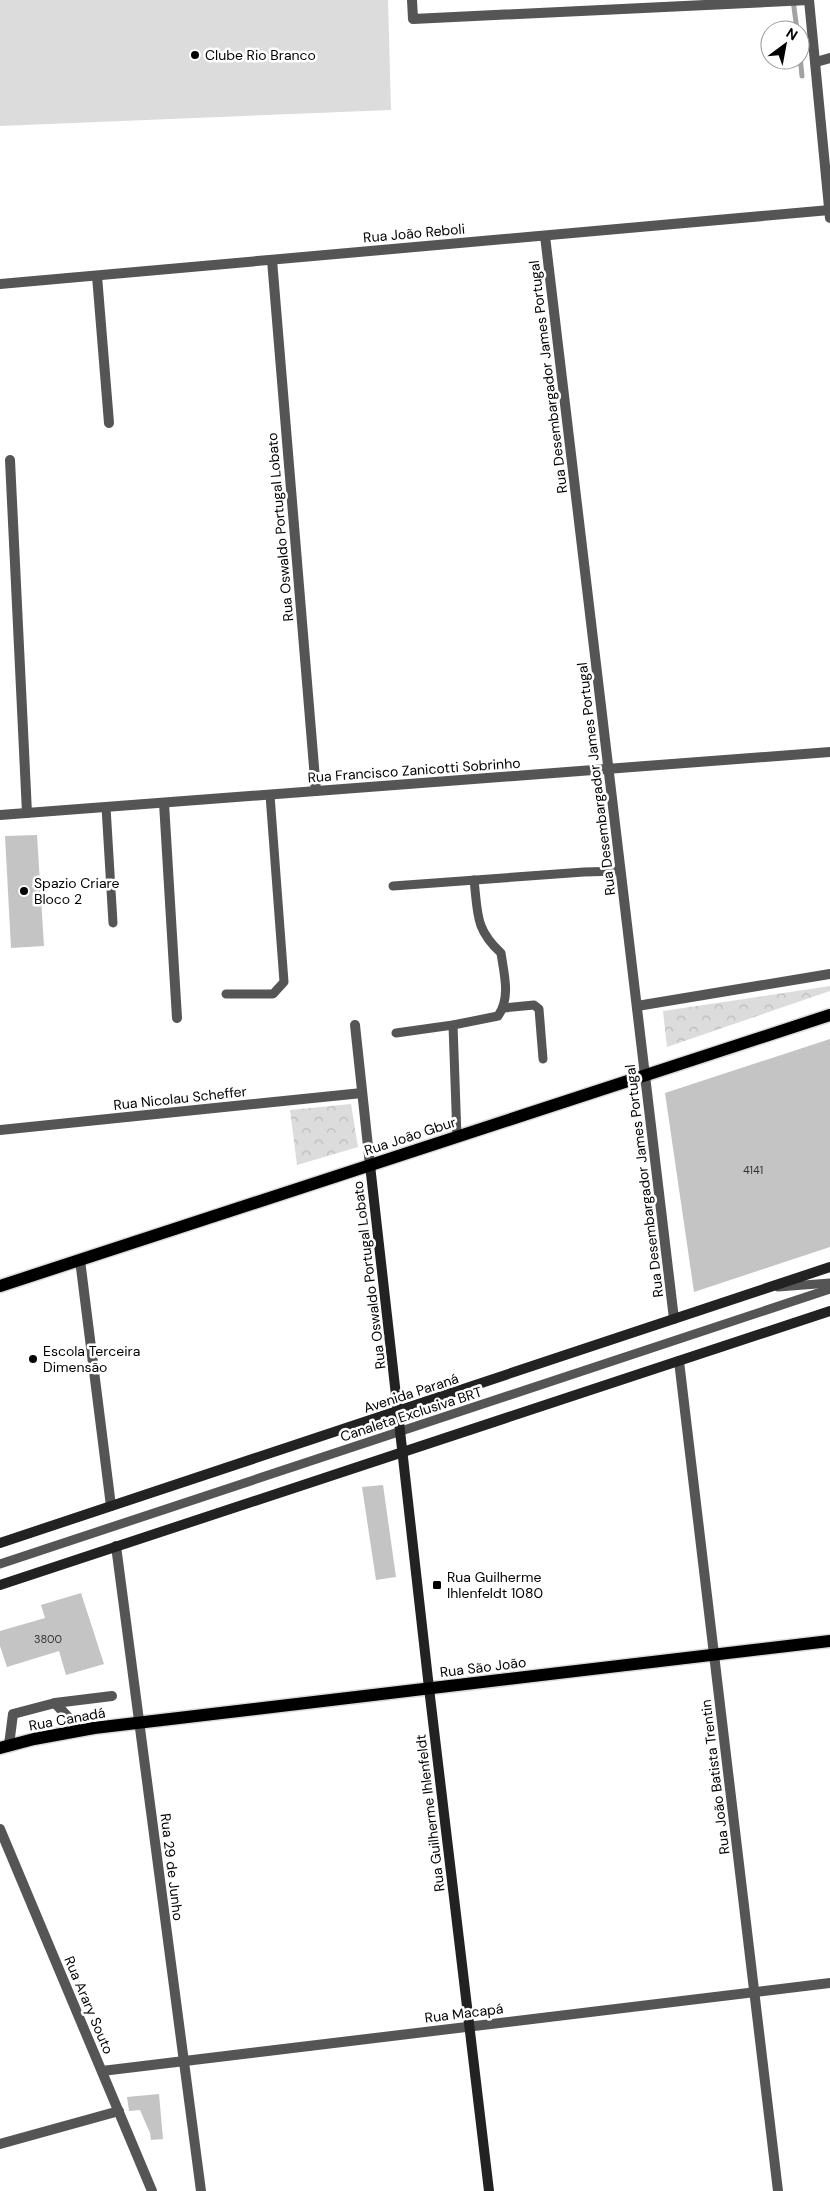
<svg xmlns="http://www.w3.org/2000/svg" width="830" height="2191" viewBox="0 0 830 2191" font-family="'DM Sans',sans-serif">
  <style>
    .forest { fill: url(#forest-crowns) }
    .pitch { fill: #dcdcdc }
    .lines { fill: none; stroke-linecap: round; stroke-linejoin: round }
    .stream { stroke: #a3a3a3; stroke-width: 5 }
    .building { fill: #c4c4c4 }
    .primary-casing { stroke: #dbdbdb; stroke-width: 15 }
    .lane { stroke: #555; stroke-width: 9 }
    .street { stroke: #555; stroke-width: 10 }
    .secondary { stroke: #222; stroke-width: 10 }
    .primary { stroke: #000; stroke-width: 12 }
    .poi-dot { fill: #000; stroke: #fff; stroke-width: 2 }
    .labels { text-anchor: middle; stroke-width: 5; stroke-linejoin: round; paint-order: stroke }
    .number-label { font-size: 11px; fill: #313131 }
    .poi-label { font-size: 14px; fill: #000; stroke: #fff; text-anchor: start }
    .street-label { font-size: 14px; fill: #000; stroke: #fff }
  </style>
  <defs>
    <pattern id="forest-crowns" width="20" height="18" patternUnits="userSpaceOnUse" patternTransform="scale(1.25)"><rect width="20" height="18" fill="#dcdcdc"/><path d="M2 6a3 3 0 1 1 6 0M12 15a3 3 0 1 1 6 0" fill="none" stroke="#bbb"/></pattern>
  </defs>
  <rect width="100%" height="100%" fill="#fff"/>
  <!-- forest -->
  <g class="forest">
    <path d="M830 986V991L667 1047 663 1011Z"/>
    <path d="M351 1104 358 1147 297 1165 290 1110Z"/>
  </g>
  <!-- pitch -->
  <path class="pitch" d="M0 0H388L391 110 0 126Z"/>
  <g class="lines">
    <!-- stream -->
    <g class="stream">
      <path d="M793 0 797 30"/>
      <path d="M800 56 802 76"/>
    </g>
  </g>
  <!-- building -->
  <g class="building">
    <path d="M37 835 44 946 11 948 5 836Z"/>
    <path d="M830 1039V1247L694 1292 665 1093Z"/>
    <path d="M383 1485 396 1577 376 1580 362 1487Z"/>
    <path d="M81 1593 104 1664 66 1675 59 1651 7 1667 0 1646V1631L45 1618 41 1605Z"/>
    <path d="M159 2094 163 2139 151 2140 150 2133 140 2110 129 2111 127 2097Z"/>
  </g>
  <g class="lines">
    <!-- primary casing -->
    <g class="primary-casing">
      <g id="primary">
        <path d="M0 1286 830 1015"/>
        <path d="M0 1748 34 1739 94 1728 830 1641"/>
      </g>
    </g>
    <!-- lane -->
    <g class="lane">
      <path d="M106 807 113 923"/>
      <path d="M393 886 584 872 620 871"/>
      <path d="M226 994H273L284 982 270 795"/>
      <path d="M504 1008 534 1005 539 1009 543 1059"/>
      <path d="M453 1025 457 1137"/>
      <path d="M396 1033 453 1025 498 1016C511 998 504 974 501 953 475 929 478 914 474 880"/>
      <path d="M778 1287 830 1283"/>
      <path d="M0 1564 830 1289"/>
    </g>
    <!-- street -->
    <g class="street">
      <path d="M412 0 413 19 809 0"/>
      <path d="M809 0 830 218"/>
      <path d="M816 62 830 58"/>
      <path d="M545 236 674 1319"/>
      <path d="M272 260 316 791"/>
      <path d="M97 276 109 423"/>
      <path d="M0 284 830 210"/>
      <path d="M10 460 27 813"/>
      <path d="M164 803 177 1018"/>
      <path d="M0 815 830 752"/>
      <path d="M637 1006 830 974"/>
      <path d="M355 1025 370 1165"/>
      <path d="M0 1130 362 1093"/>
      <path d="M80 1260 111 1506"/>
      <path d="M679 1361 778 2191"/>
      <path d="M116 1546 201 2191"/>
      <path d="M55 1703 80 1730"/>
      <path d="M9 1745 13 1714 55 1703 112 1696"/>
      <path d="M0 1829 152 2191"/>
      <path d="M102 2071 830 1983"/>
      <path d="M0 2144 119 2111"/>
    </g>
    <!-- secondary -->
    <g class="secondary">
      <path d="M370 1165 429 1688 489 2191"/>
      <path d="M0 1543 830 1267"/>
      <path d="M0 1585 830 1311"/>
    </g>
    <!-- primary -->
    <use href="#primary" class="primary"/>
  </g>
  <!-- markers -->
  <g class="poi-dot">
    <circle cx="195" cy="55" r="5"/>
    <circle cx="24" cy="891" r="5"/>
    <circle cx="33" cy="1359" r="5"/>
    <rect x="432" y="1580" width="10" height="10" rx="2.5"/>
  </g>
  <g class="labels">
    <!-- number labels -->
    <g class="number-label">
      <text x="753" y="1174">4141</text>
      <text x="48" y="1643">3800</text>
    </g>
    <!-- poi labels -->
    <g class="poi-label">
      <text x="205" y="60">Clube Rio Branco</text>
      <text x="34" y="888">Spazio Criare<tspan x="34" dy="16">Bloco 2</tspan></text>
      <text x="43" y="1356">Escola Terceira<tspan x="43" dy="16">Dimensão</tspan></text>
      <text x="447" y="1582">Rua Guilherme<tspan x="447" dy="16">Ihlenfeldt 1080</tspan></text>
    </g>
    <!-- street labels -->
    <g class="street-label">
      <text transform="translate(414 233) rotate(-5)" y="5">Rua João Reboli</text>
      <text transform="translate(548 377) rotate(-97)" y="5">Rua Desembargador James Portugal</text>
      <text transform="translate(280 527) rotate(-95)" y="5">Rua Oswaldo Portugal Lobato</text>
      <text transform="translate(414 770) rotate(-4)" y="5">Rua Francisco Zanicotti Sobrinho</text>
      <text transform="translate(596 779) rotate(-97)" y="5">Rua Desembargador James Portugal</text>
      <text transform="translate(180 1098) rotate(-6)" y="5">Rua Nicolau Scheffer</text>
      <text transform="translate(410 1136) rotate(-18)" y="5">Rua João Gbur</text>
      <text transform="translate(644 1181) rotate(-97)" y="5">Rua Desembargador James Portugal</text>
      <text transform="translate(369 1275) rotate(-97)" y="5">Rua Oswaldo Portugal Lobato</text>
      <text transform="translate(411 1393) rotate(-18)" y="5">Avenida Paraná</text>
      <text transform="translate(411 1414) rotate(-18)" y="5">Canaleta Exclusiva BRT</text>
      <text transform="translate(483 1667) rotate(-7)" y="5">Rua São João</text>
      <text transform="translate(67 1719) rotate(-10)" y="5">Rua Canadá</text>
      <text transform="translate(715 1777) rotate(-97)" y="5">Rua João Batista Trentin</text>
      <text transform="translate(430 1813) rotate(-97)" y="5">Rua Guilherme Ihlenfeldt</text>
      <text transform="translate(172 1867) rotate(83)" y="5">Rua 29 de Junho</text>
      <text transform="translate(89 2005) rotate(67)" y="5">Rua Arary Souto</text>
      <text transform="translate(464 2013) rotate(-7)" y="5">Rua Macapá</text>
    </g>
  </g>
  <!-- north arrow -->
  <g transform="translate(785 45) rotate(32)"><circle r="24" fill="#ffffff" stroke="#999999"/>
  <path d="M0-4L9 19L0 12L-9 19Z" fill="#000000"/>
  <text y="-8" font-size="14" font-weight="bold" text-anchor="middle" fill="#000000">N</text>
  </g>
</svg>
